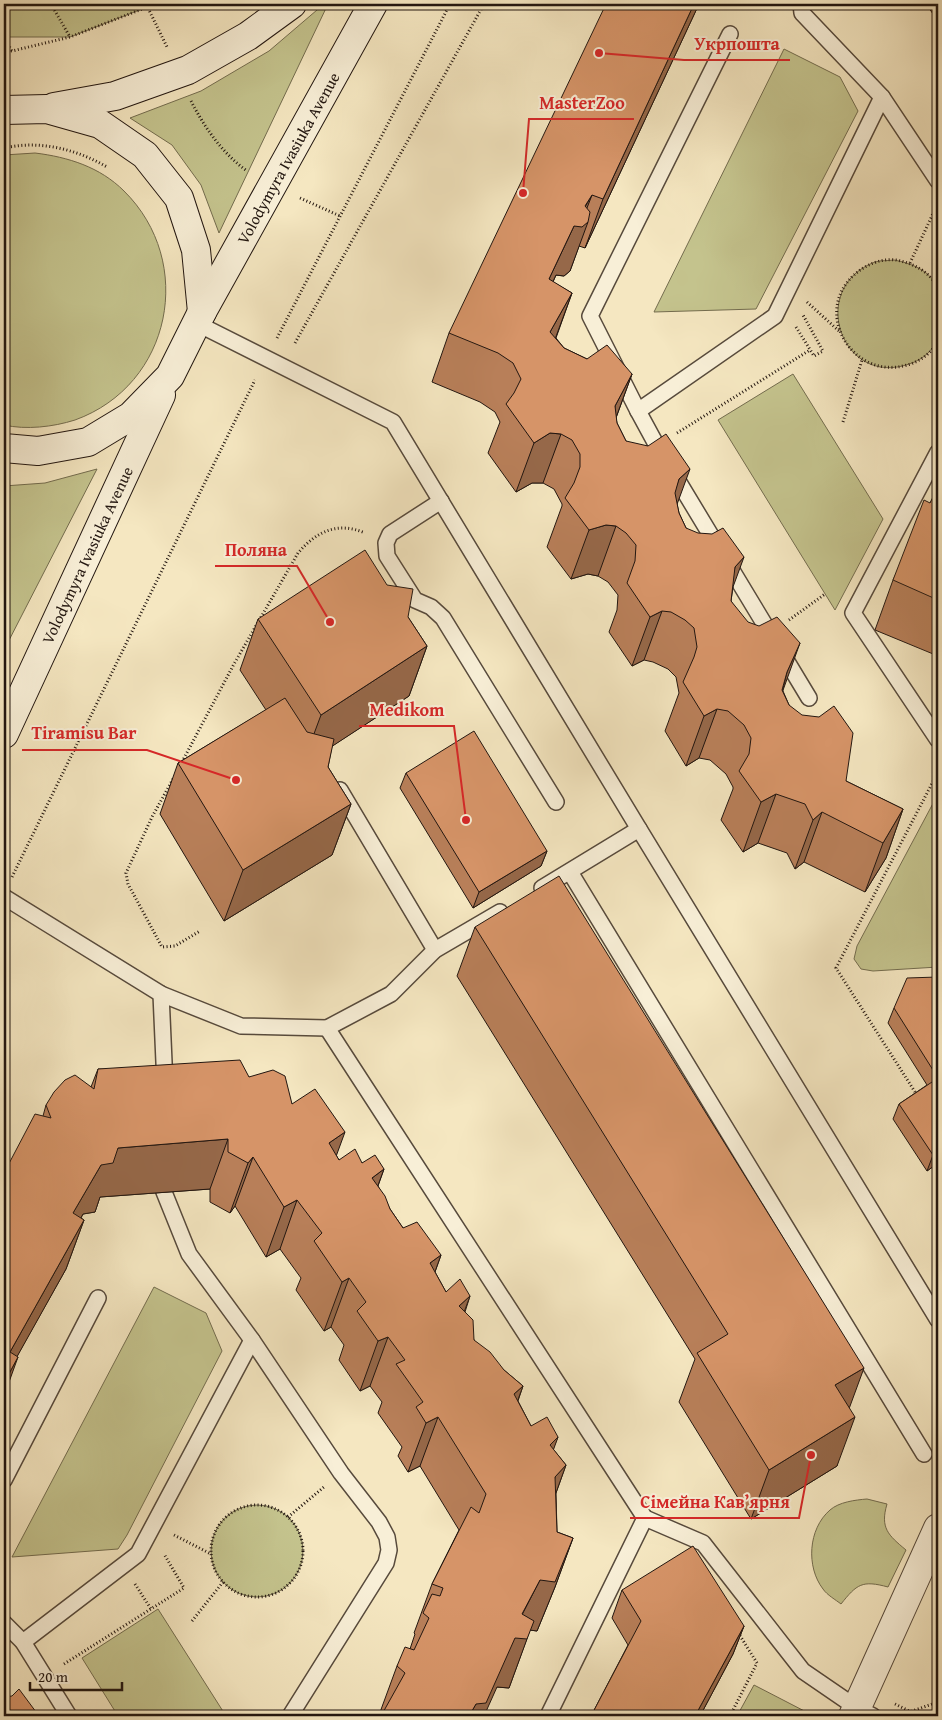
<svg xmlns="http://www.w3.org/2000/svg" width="942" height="1720" viewBox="0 0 942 1720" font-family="'Gentium Book Plus',serif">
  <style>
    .green { fill: #c4c38d; stroke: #736c4e }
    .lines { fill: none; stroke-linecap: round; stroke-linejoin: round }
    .lane-casing { stroke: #574a3c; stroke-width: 18 }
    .street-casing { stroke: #574a3c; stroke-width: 30 }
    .secondary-casing { stroke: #221610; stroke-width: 30 }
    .path { stroke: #221610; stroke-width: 3; stroke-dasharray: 1 2.5; stroke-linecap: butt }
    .lane { stroke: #f8efd7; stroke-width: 15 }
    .street { stroke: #f8efd7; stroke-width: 28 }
    .secondary { stroke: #f8efd7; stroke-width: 28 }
    .wall { fill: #b87f59; stroke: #221610 }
    .shaded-wall { fill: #966849; stroke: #221610 }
    .building { fill: #d69468; stroke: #221610 }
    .labels { text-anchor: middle; stroke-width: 4; stroke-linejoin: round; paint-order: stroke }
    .street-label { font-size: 16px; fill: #221610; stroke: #f8efd7 }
    .leader { fill: none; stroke: #d62828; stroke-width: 2 }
    .callout-dot { fill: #d62828; stroke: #f8efd7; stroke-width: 2 }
    .callout-label { font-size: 18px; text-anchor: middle; font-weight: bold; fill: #d62828; stroke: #f8efd7; stroke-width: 4; stroke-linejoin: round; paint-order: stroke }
  </style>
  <rect width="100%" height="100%" fill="#f5e7c1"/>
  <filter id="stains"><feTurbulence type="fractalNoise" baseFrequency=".004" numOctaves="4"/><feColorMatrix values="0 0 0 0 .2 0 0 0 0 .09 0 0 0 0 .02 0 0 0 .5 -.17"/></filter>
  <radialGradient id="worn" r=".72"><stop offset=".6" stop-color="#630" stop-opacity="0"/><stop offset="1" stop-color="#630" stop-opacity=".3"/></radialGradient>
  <!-- green -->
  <g class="green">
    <path d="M4 4H155L70 37H4Z"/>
    <path d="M324 4H328L219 233 201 185 172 145 130 118 201 91 269 51Z"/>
    <path d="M784 49 840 77 858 111 756 309 654 312Z"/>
    <path d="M35 153C68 157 100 167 124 191 196 262 172 385 75 420 53 427 26 430 4 425V155Z"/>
    <path d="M894 260C910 263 930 270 937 287 941 295 938 309 938 317 938 328 940 337 933 347 927 356 917 362 906 365 840 385 808 287 875 262 881 260 888 261 894 260Z"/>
    <path d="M793 374 883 519 835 610 718 420Z"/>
    <path d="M97 469 4 650V486L45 483Z"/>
    <path d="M938 794V967L873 971 861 969 854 959 857 946Z"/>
    <path d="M154 1287 206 1313 222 1351 127 1535 118 1549 12 1557Z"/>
    <path d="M867 1499 887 1504C880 1528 888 1535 906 1550L888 1587C862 1580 857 1584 841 1604 836 1600 827 1595 823 1589 806 1567 808 1529 830 1510 839 1502 855 1500 867 1499Z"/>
    <circle cx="257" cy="1551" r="46"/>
    <path d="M158 1609 226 1716H118L82 1658Z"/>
    <path d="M754 1685 814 1716H737Z"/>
  </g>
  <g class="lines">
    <!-- lane casing -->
    <g class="lane-casing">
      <g id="lane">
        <path d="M801 4 802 13 882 97 938 181"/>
        <path d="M730 34 590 316 638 411 657 446 809 698"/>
        <path d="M196 323 393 422 639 829 938 1320"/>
        <path d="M638 411 775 316 882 97"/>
        <path d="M938 452 853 613 938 740"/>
        <path d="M441 501 390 534 386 543 387 556 415 600 431 607 443 618 556 802"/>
        <path d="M340 790 435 950"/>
        <path d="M570 872 924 1454"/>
        <path d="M542 888 639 829"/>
        <path d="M4 897 161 994 241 1026 327 1028 391 994 435 950 500 912"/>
        <path d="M161 994 165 1085"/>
        <path d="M327 1028 645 1518 703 1543 803 1671 857 1708 873 1716"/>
        <path d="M164 1192 189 1254 252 1340 341 1473 379 1522 387 1537 389 1550 386 1563 290 1716"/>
        <path d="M4 1480 98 1298"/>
        <path d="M4 1623 23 1642 69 1716"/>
        <path d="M23 1642 138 1554 252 1340"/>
        <path d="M548 1716 645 1518"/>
      </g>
    </g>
    <!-- street casing -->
    <g class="street-casing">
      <path id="street" d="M853 1716 938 1528"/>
    </g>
    <!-- secondary casing -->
    <g class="secondary-casing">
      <g id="secondary">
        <path d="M54 107 115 96 188 70 248 36 292 4"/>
        <path d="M4 110 47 109 100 124 145 155 179 198 196 250 202 312"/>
        <path d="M4 448 38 451 88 442 131 416 170 376 202 312 373 4"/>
        <path d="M4 734 161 395"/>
      </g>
    </g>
    <!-- path -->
    <g class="path">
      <path d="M51 4 70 37"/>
      <path d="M148 8 167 47"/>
      <path d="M4 38 12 51"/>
      <path d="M4 50 12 51 70 37 155 4"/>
      <path d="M191 101C205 128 222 153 247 171"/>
      <path d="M4 148C40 140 76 149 107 167"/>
      <path d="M300 198 340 216"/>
      <path d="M910 263 937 205"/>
      <path d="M938 289C931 272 913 263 896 260 881 258 865 265 854 275 812 313 853 381 907 365 915 363 924 358 930 352 933 349 936 344 938 340"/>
      <path d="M807 302 839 331"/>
      <path d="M796 327 814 356 823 351 803 315"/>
      <path d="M277 338 450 4"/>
      <path d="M295 343 484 4"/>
      <path d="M843 422 862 360"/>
      <path d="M677 433 810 350"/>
      <path d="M789 620 825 594"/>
      <path d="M182 762 234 664 298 553C316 532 337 521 365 533"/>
      <path d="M173 779 152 817 126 873 128 884 162 947 175 946 200 931"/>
      <path d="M12 877 255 380"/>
      <path d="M917 1095 836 968 938 772"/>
      <circle cx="257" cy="1551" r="46"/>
      <path d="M288 1517 324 1487"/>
      <path d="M174 1535 211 1554"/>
      <path d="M135 1584 151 1609"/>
      <path d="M192 1621 223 1582"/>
      <path d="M64 1664 184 1588 164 1554"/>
      <path d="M895 1704 919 1716"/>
      <path d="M730 1716 757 1663 739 1634"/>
      <path d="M898 1716 938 1702"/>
    </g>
    <!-- lane -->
    <use href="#lane" class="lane"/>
    <!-- street -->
    <use href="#street" class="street"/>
    <!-- secondary -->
    <use href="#secondary" class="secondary"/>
  </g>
  <!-- wall -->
  <g class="wall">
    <path d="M699 4 585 248 579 246 570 271 564 276 556 275 553 282 572 293 556 338 564 348 587 359 632 374 616 418 617 423 626 441 677 504 679 513 686 528 733 587 731 601 783 691 789 705 846 781 903 809 886 858 865 892 804 862 795 869 787 853 758 843 743 852 721 820 733 789V787L726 774 710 760 699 758 686 766 665 731 679 693 676 677 668 669 653 662 644 660 632 666 609 632 617 610 618 595 608 582 598 576 588 574 571 579 547 547 562 506V504L554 489 543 483H532L516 492 488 453 500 422 495 412 480 402 432 382 449 333Z"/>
    <path d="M926 4H938V21Z"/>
    <path d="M938 29V41L936 37Z"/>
    <path d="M938 489V656L875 630 893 580 930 503Z"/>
    <path d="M408 617 427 646 409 696 332 746 328 767 351 804 332 855 224 921 160 814 178 763 266 710 240 670 258 619Z"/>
    <path d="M406 773 547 851 541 866 473 908 400 788Z"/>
    <path d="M475 927 849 1408 837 1466 751 1519 679 1402 695 1359 457 976Z"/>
    <path d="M938 977V1163L927 1171 893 1119 899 1104 927 1085 888 1023 894 1008Z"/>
    <path d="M98 1069 249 1077 292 1104 336 1155 339 1160 362 1163 384 1169 378 1186 390 1209 403 1228 441 1255 435 1272 446 1292 470 1296 465 1312 474 1340 504 1370 523 1386 518 1401 531 1426 558 1437 553 1449 566 1465 556 1493 557 1532 573 1538 555 1587 537 1631 530 1630 509 1688 497 1687 381 1716 379 1715 397 1666 410 1649 415 1634 414 1633 432 1584 459 1530 420 1466 408 1472 398 1456 402 1447 378 1413 382 1402 370 1386 360 1391 339 1360 344 1345 331 1327 324 1331 296 1290 301 1278 280 1249 266 1257 235 1206 230 1213 210 1202V1189L100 1197 95 1212 83 1214 81 1218 84 1220 66 1269 17 1356 4 1396 43 1116 46 1105 91 1087Z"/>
    <path d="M622 1590 744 1626 733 1654 700 1716H591L628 1645 612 1618Z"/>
  </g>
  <!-- shaded-wall -->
  <g class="shaded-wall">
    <path d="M694 4H699L585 248 603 199Z"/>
    <path d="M592 195 580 226 588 222 570 271 564 276 556 275 531 328 549 279 574 226Z"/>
    <path d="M572 293 554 342 550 332Z"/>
    <path d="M632 374 614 423 615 406Z"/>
    <path d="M550 433 561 434 543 483H532L516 492 534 443Z"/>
    <path d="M690 469 672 518 661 528 679 479Z"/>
    <path d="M606 525 616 526 598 576 588 574 571 579 589 530Z"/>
    <path d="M744 557 726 606 735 567Z"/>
    <path d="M662 611 644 660 632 666 650 617Z"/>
    <path d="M800 643 782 693 787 672Z"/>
    <path d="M427 646 409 696 302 766 321 715Z"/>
    <path d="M717 709 699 758 686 766 704 716Z"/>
    <path d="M776 794 758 843 743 852 761 802Z"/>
    <path d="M351 804 332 855 224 921 243 870Z"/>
    <path d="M903 809 886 858 865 892 883 843Z"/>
    <path d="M822 812 804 862 795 869 813 820Z"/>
    <path d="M547 851 541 866 473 908 479 892Z"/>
    <path d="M345 1132 327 1181 329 1143Z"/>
    <path d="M228 1139 210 1189 100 1197 95 1212 83 1214 56 1262 73 1213 101 1165 118 1148Z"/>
    <path d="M938 1151V1163L927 1171 933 1155Z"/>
    <path d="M253 1157 235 1206 230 1213 248 1163Z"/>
    <path d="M384 1169 366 1218 372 1178Z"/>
    <path d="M297 1200 280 1249 266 1257 284 1207Z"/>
    <path d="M84 1220 66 1269 4 1380 10 1352Z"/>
    <path d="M441 1255 423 1305 430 1263Z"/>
    <path d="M349 1278 331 1327 324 1331 342 1282Z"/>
    <path d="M470 1296 452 1345 459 1306Z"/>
    <path d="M388 1337 370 1386 360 1391 378 1341Z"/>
    <path d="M18 1357 4 1396V1383Z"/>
    <path d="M864 1368 846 1417 835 1385Z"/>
    <path d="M523 1386 505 1435 514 1394Z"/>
    <path d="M438 1417 420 1466 408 1472 426 1423Z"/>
    <path d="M855 1417 837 1466 751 1519 769 1470Z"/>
    <path d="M558 1437 540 1487 550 1445Z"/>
    <path d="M566 1465 548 1515 555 1477Z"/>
    <path d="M573 1538 555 1587 537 1631 522 1629 527 1639 509 1688 497 1687 484 1716H469L476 1704 540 1580Z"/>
    <path d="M744 1626 733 1654 700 1716H695Z"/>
  </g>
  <!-- building -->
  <g class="building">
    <path d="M606 4H694L603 199 592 195 585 206 590 212 588 222 582 227 574 226 549 279 572 293 550 332 564 348 587 359 607 345 632 374 615 406 617 423 626 441 648 446 666 434 690 469 679 479 675 493 679 513 686 528 698 533 712 534 723 528 744 557 735 567 731 601 748 622 759 626 777 617 800 643 787 672 782 690 789 705 802 715 819 717 834 706 853 733 846 781 903 809 883 843 822 812 813 820 805 804 776 794 761 802 739 771 749 754 751 738 744 725 728 711 717 709 704 716 683 682 694 657 697 647 694 628 685 620 671 612 662 611 650 617 627 583 635 561 636 545 626 533 616 526 606 525 589 530 565 498 574 483 580 467V454L572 440 561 434 550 433 534 443 506 404 514 393 521 379 513 363 498 353 449 333Z"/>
    <path d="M937 489H938V600L893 580 924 500 930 503Z"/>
    <path d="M365 550 387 585 413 589 408 617 427 646 321 715 258 619Z"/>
    <path d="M285 698 307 732 334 739 328 767 351 804 243 870 178 763Z"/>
    <path d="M474 731 547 851 479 892 406 773Z"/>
    <path d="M559 876 864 1368 835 1385 855 1417 769 1470 697 1353 728 1334 475 927Z"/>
    <path d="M938 977V1151L933 1155 899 1104 938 1078 894 1008 907 978Z"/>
    <path d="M240 1060 249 1077 273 1070 285 1076 292 1104 315 1089 345 1132 329 1143 339 1160 355 1149 362 1163 375 1155 384 1169 372 1178 385 1196 390 1209 403 1228 417 1222 441 1255 430 1263 446 1292 460 1279 470 1296 459 1306 473 1320 474 1340 490 1352 504 1370 523 1386 514 1394 531 1426 547 1417 558 1437 550 1445 566 1465 555 1477 557 1532 573 1538 555 1582 540 1580 522 1614 534 1621 527 1639 515 1638 486 1703 476 1704 469 1716H381L405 1673 397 1666 405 1647 414 1650 429 1618 423 1613 432 1594 440 1596 443 1588 432 1584 471 1507 479 1513 486 1494 438 1417 426 1423 416 1407 423 1402 396 1364 405 1360 388 1337 378 1341 357 1311 366 1302 349 1278 342 1282 314 1241 322 1233 297 1200 284 1207 253 1157 248 1163 228 1152V1139L118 1148 113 1163 101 1165 73 1213 84 1220 10 1352 18 1357 4 1383V1173L35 1114 51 1118 46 1105 54 1092 65 1080 75 1075 94 1089 98 1069Z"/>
    <path d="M693 1546 744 1626 695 1716H591L641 1621 622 1590Z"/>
    <path d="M19 1689 39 1716H4V1697L12 1696Z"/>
  </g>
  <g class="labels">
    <!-- street labels -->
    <g class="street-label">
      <text transform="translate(288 158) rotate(-61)" y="6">Volodymyra Ivasiuka Avenue</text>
      <text transform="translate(87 555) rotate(-65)" y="6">Volodymyra Ivasiuka Avenue</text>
    </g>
  </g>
  <!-- callouts -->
  <path class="leader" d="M599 53L684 60H790M523 193L529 119H634M330 622L297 566H215M466 820L454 726H359M236 780L147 750H22M811 1455L799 1518H630"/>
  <g class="callout-dot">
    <circle cx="599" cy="53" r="5"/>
    <circle cx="523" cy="193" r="5"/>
    <circle cx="330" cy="622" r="5"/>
    <circle cx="466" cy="820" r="5"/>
    <circle cx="236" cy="780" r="5"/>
    <circle cx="811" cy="1455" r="5"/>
  </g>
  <g class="callout-label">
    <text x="737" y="50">Укрпошта</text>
    <text x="582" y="109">MasterZoo</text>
    <text x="256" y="556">Поляна</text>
    <text x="407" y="716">Medikom</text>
    <text x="84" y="739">Tiramisu Bar</text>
    <text x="715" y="1508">Сімейна Кавʼярня</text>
  </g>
  <!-- margin -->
  <rect width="942" height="1720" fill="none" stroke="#f5e7c1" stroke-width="20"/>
  <rect x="5" y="5" width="932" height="1710" fill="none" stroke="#221610" stroke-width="2.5"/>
  <rect x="10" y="10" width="922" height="1700" fill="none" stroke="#221610"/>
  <!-- scale -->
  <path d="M30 1682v8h92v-8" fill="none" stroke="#221610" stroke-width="2.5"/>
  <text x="38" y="1682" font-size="15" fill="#221610" stroke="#f8efd7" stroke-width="4" paint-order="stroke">20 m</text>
  <rect width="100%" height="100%" filter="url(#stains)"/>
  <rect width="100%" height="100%" fill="url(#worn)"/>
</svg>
